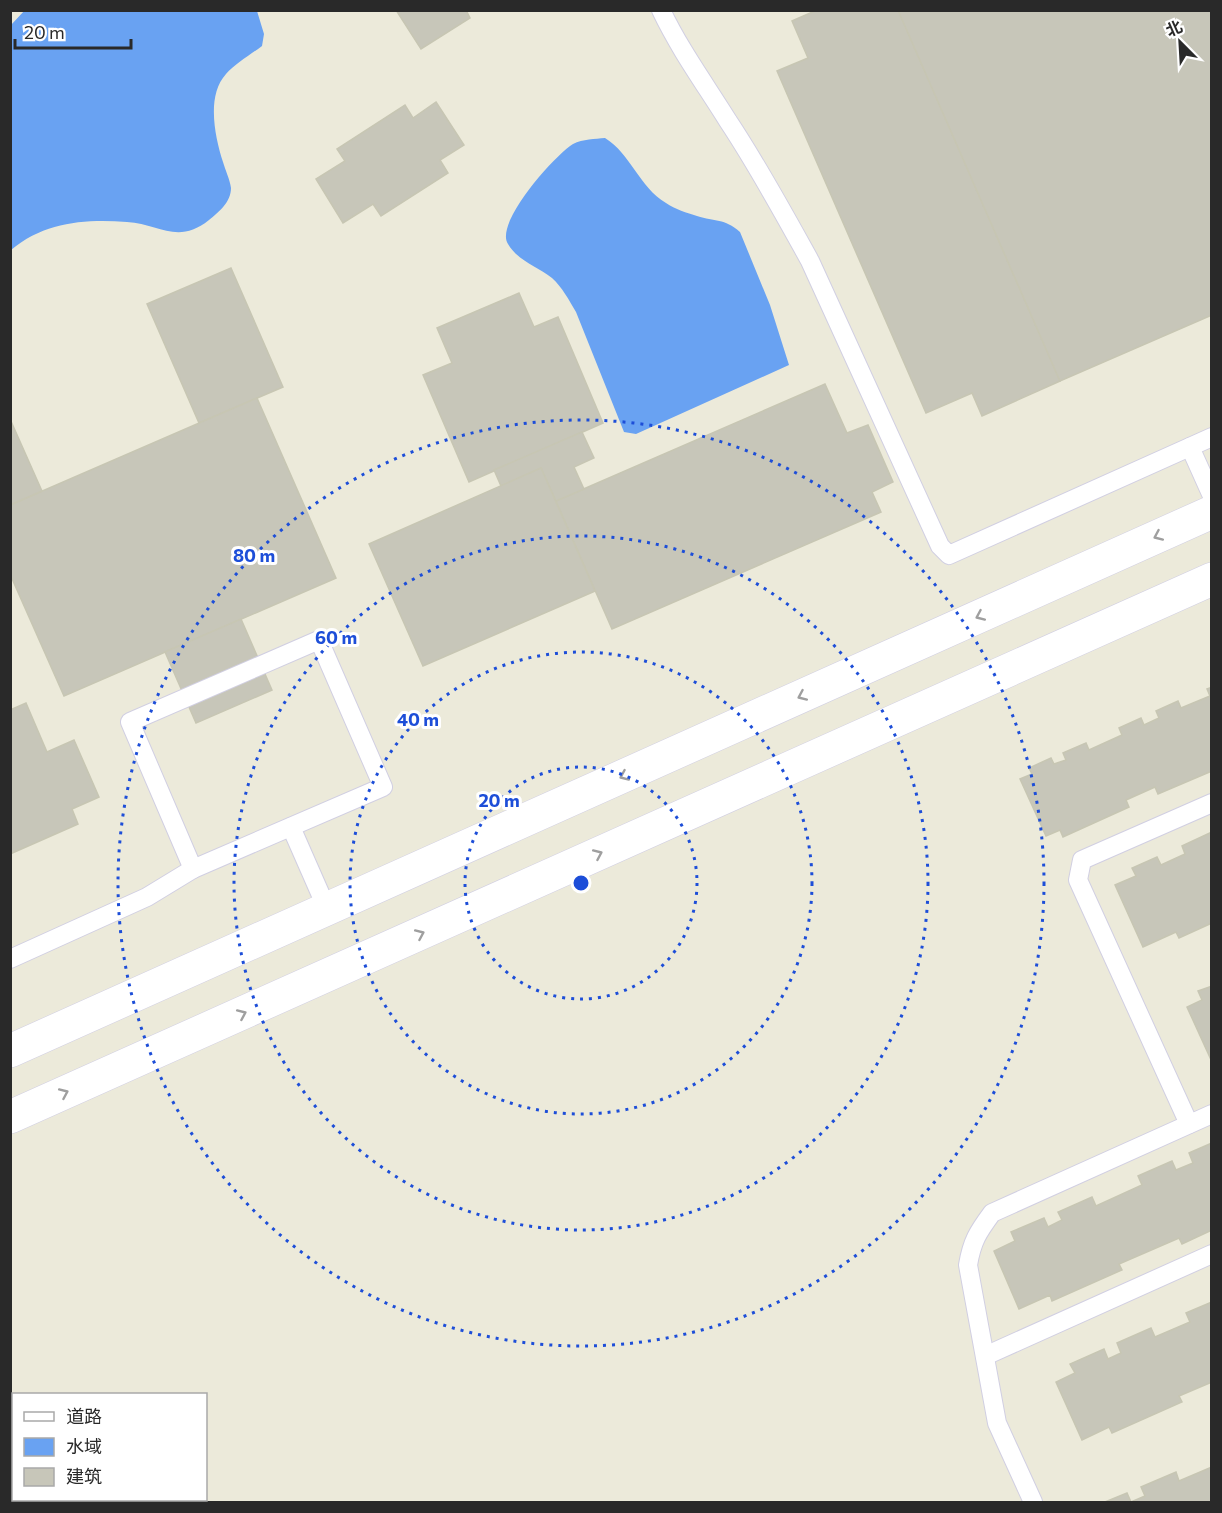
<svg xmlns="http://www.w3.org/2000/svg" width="1222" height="1513" viewBox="0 0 1222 1513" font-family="Commissioner,'Noto Sans SC',sans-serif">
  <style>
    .water { fill: #69a2f2 }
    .building { fill: #c7c6b9; stroke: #c7c6b3; stroke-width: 1.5 }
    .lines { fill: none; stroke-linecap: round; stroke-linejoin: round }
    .lane-casing { stroke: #d1cfe2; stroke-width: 20 }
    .secondary-casing { stroke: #d1cfe2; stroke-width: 34 }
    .lane { stroke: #fff; stroke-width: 18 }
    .secondary { stroke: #fff; stroke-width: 33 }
    .oneway { stroke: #9f9f9f }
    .ring { fill: none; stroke: #1d4ed8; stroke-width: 3; stroke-dasharray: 3 6 }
    .centre { fill: #1d4ed8; stroke: #fff; stroke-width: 3 }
    .ring-label { font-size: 18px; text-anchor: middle; font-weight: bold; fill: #1d4ed8; stroke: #fff; stroke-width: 6; stroke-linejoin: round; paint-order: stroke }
  </style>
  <rect width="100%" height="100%" fill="#eceada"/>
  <!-- water -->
  <g class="water">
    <path d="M25 10 257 11 264 34 262 46C250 55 235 64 226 74 206 96 215 137 223 162 225 169 230 180 231 188 231 202 219 212 209 220 178 245 159 224 127 222 84 219 45 222 11 250V25Z"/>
    <path d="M605 138C631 154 639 187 666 203 675 209 687 213 697 216 715 222 724 218 740 232L770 305 789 365 636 434 624 432 576 312C569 300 562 287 552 278 537 266 518 261 508 244 494 223 555 155 573 144 583 139 595 139 605 138Z"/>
  </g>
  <!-- building -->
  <g class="building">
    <path d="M396 10H466L470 18 421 49Z"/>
    <path d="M817 10H898L1060 381 982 416 972 393 926 413 777 71 808 58 792 21Z"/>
    <path d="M898 10H1212V315L1060 381Z"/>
    <path d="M436 102 464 145 440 160 448 173 381 216 373 204 343 223 316 179 345 161 337 149 405 105 413 118Z"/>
    <path d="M231 268 283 387 199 423 147 304Z"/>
    <path d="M519 293 534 327 558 317 603 423 469 482 423 375 452 363 437 328Z"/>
    <path d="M825 384 847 433 868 425 893 482 872 492 881 512 612 629 556 501Z"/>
    <path d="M257 398 336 578 64 696 10 574V505Z"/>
    <path d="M10 419 42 491 10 505Z"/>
    <path d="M582 432 594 458 574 467 584 489 556 501 541 468 501 486 494 470Z"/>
    <path d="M541 468 595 591 423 666 369 544Z"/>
    <path d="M241 619 272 690 196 723 165 652Z"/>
    <path d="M1212 687V771L1158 794 1155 787 1126 800 1129 807 1063 837 1060 830 1046 836 1020 779 1032 774 1029 768 1051 758 1054 764 1066 760 1063 753 1086 743 1089 750 1122 735 1119 728 1141 718 1144 725 1159 718 1156 711 1178 701 1181 708 1210 696 1207 689Z"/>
    <path d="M26 703 47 752 74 740 99 797 72 809 78 824 10 854V710Z"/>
    <path d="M1212 832V923L1179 938 1176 932 1143 947 1115 885 1136 876 1132 868 1157 857 1161 865 1185 854 1182 846Z"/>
    <path d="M1212 986V1062L1187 1007 1202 1000 1198 991Z"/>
    <path d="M1212 1143V1230L1182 1244 1179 1238 1119 1264 1122 1270 1052 1301 1050 1295 1019 1309 994 1251 1015 1241 1011 1232 1044 1218 1048 1227 1062 1220 1058 1212 1092 1197 1096 1206 1142 1185 1138 1176 1172 1161 1176 1170 1193 1163 1189 1153Z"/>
    <path d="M1212 1302V1382L1179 1396 1182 1402 1112 1433 1109 1427 1082 1440 1056 1382 1075 1373 1070 1364 1104 1349 1108 1359 1121 1353 1117 1343 1151 1328 1155 1337 1190 1322 1186 1313Z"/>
    <path d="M1212 1467V1502H1105L1127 1493 1131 1502 1145 1496 1141 1487 1176 1472 1179 1481Z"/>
  </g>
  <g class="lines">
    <!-- lane casing -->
    <g class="lane-casing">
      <g id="lane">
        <path d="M661 10C680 50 705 84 728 121 758 166 784 214 810 261L940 546 949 555 1212 437"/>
        <path d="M1190 447 1212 496"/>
        <path d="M319 640 383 787 193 869 130 722Z"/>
        <path d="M291 827 327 909"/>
        <path d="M10 959 147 897 193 869"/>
        <path d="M1189 1124 1078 880 1082 860 1212 803"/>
        <path d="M985 1356 1212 1254"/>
        <path d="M1033 1502 997 1423 968 1265C972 1241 978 1232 992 1213L1212 1114"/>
      </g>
    </g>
    <!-- secondary casing -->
    <g class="secondary-casing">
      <g id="secondary">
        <path d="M10 1051 1212 512"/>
        <path d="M10 1117 1212 579"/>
      </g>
    </g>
    <!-- lane -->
    <use href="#lane" class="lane"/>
    <!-- secondary -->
    <use href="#secondary" class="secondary"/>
  </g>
  <!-- one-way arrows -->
  <defs><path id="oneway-chevron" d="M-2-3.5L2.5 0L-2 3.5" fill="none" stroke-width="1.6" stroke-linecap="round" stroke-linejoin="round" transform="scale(1.5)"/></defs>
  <g class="oneway">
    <use href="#oneway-chevron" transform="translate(1158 536) rotate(156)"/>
    <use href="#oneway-chevron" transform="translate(980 616) rotate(156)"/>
    <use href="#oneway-chevron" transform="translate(802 696) rotate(156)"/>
    <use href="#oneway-chevron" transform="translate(624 776) rotate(156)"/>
    <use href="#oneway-chevron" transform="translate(598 854) rotate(-24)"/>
    <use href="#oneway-chevron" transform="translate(420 934) rotate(-24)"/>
    <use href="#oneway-chevron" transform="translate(242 1014) rotate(-24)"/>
    <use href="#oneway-chevron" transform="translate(64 1093) rotate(-24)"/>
  </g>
  <!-- distance rings -->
  <g class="ring">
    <circle cx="581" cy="883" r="116"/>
    <circle cx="581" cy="883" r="231"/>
    <circle cx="581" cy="883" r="347"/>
    <circle cx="581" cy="883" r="463"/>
  </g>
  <circle cx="581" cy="883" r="9" class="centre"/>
  <g class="ring-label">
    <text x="254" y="562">80 m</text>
    <text x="336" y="644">60 m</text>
    <text x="418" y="726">40 m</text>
    <text x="499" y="807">20 m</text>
  </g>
  <!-- border -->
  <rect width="1222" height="1513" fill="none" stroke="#292929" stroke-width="24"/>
  <!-- legend -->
  <rect x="12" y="1393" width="195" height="108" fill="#ffffff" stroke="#a9a9a9" stroke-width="1.5"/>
  <rect x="24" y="1412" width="30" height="9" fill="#ffffff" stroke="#a9a9a9" stroke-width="1.5"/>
  <text x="66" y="1423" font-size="18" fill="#292929">道路</text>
  <rect x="24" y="1438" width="30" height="18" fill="#69a2f2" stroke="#a9a9a9" stroke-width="1.5"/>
  <text x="66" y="1453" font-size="18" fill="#292929">水域</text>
  <rect x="24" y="1468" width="30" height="18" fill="#c7c6b9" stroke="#a9a9a9" stroke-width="1.5"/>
  <text x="66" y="1483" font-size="18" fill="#292929">建筑</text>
  <!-- north arrow -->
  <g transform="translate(1180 42) rotate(336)" stroke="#ffffff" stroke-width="4.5" paint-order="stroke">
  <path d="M0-4.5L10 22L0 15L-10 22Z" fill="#292929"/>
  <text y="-9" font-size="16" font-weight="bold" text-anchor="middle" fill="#292929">北</text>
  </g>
  <!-- scale -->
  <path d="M15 39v9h116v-9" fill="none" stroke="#292929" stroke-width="3"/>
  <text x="24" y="39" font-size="18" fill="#292929" stroke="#ffffff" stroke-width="4.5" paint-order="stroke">20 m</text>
</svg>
